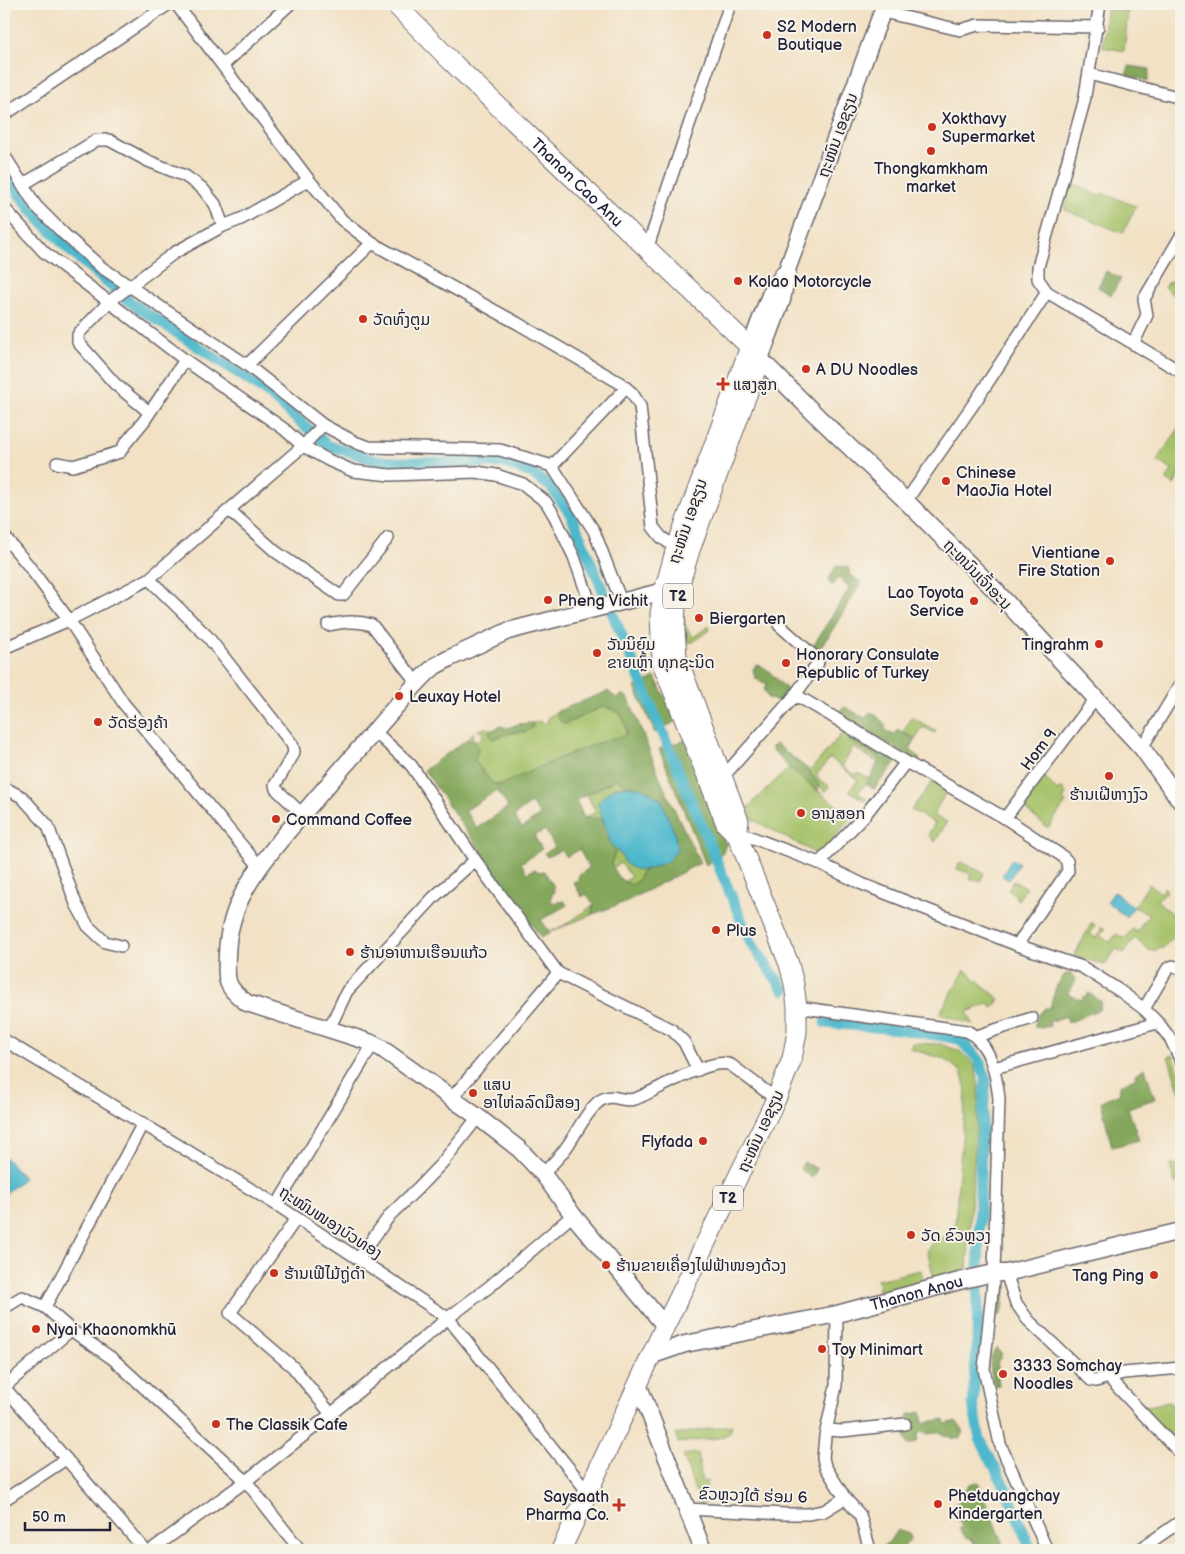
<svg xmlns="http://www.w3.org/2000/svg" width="1185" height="1554" viewBox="0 0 1185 1554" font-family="'Balsamiq Sans','Noto Sans Lao',sans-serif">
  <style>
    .green { fill: #a5c168; stroke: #647252 }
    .forest { fill: #84a75c; stroke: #53644c; fill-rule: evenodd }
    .water { fill: #4eb8cc; stroke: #386d84 }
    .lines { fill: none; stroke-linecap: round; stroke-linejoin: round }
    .canal { stroke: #4eb8cc; stroke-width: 11 }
    .street-casing { stroke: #6b656b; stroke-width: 14 }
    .secondary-casing { stroke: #6b656b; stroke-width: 19 }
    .primary-casing { stroke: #6b656b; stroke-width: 21 }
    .street { stroke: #fff; stroke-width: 11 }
    .secondary { stroke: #fff; stroke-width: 16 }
    .primary { stroke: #fff; stroke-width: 19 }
    .poi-dot { fill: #c8321e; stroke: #f7f3e8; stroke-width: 2 }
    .labels { text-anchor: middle; stroke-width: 4; stroke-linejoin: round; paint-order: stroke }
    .shield { fill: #f7f3e8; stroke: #62616f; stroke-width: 1 }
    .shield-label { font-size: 15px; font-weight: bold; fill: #22223b }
    .poi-label { font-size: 16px; fill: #22223b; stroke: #f7f3e8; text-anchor: start }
    .street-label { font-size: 16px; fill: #22223b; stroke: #f7f3e8 }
  </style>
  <rect width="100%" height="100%" fill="#f7f3e8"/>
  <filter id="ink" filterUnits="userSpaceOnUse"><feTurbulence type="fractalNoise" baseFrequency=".02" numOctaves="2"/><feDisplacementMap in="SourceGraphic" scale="10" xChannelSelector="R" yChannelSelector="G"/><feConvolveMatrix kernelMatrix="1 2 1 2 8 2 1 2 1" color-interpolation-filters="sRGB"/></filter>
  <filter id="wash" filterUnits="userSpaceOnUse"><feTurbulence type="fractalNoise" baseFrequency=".0096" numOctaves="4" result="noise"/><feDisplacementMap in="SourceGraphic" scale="20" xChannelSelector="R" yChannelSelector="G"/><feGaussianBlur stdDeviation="1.12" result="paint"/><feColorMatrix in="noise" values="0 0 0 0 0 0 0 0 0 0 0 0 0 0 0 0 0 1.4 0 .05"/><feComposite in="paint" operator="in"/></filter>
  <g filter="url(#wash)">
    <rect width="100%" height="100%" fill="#f2e1c4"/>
    <!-- green -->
    <g class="green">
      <path d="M1106 9 1128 12 1124 51 1103 47Z"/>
      <path d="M1070 182 1100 196 1102 193 1136 206 1123 233 1065 210Z"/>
      <path d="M1179 268 1181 270V306V302L1164 287 1168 282 1170 283Z"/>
      <path d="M1181 425V471L1174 485 1166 480 1172 470 1157 461Z"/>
      <path d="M682 616 685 622 683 623 693 637 709 626 710 628 709 631 693 642 684 643Z"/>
      <path d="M605 706 620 712 626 725V735C585 744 539 768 500 785L492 783 475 761 476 753 466 740 474 732 472 738 479 741 482 737 483 733 478 730 486 728 491 730 489 732C503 734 520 735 533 727L532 723 541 721V725L548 722 547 718 558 711 557 714 565 724Z"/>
      <path d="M911 717 936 730 935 733 923 727 910 749 903 733Z"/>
      <path d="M844 731 852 733 868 752 880 758 879 763 853 747 842 767 856 775 858 773 870 779 858 792 867 799 865 801 849 791 858 780 830 758 816 776 829 786 825 792 809 772Z"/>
      <path d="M789 768 836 805 853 815 820 856 752 819 748 807Z"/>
      <path d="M1044 776 1057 791 1062 787 1066 795 1063 799 1066 802 1048 828 1021 806Z"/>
      <path d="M616 779 628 786 615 787 598 803 603 819 584 818 596 812 587 795Z"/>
      <path d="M933 781 948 789 933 815 947 822 935 842 928 835 935 823 911 810Z"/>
      <path d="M616 850C628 862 628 872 647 869L641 872 638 880 632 885 623 882 631 877 621 863 613 868 611 864Z"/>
      <path d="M960 862 984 873 980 882 969 878 971 874 957 869Z"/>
      <path d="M1013 881 1026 888 1018 900 1015 898 1016 895 1008 890Z"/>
      <path d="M1149 884 1161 893 1164 887 1167 891 1157 900 1181 923V929L1163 948 1150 951 1135 937 1124 953 1116 949 1105 965 1074 956 1092 922 1095 925 1090 934 1096 938 1102 927 1105 929 1100 936 1110 942 1116 934 1125 939 1132 929 1137 932 1149 914 1134 907Z"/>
      <path d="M594 905 591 915 550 932 565 925Z"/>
      <path d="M965 970 996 996 999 1000 996 1002 997 1005 992 1008 990 1003 967 1012 973 1024 939 1014Z"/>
      <path d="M912 1043 940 1044 960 1051 975 1065 979 1087 967 1268 955 1274 934 1279 927 1250C934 1238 942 1237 954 1235L966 1089 961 1071 944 1059 910 1049Z"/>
      <path d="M1173 1055 1181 1077V1095L1168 1057Z"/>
      <path d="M1181 1164V1182L1175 1183 1170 1165Z"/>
      <path d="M921 1270 923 1282 878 1292 877 1288 879 1287 877 1280Z"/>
      <path d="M1170 1402 1171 1405 1181 1403V1442L1178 1444 1140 1407Z"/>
      <path d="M732 1425 730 1433 719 1438 678 1443 676 1434Z"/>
      <path d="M698 1453 702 1482 707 1481 705 1496 708 1497 706 1503 700 1505 683 1455Z"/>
    </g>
    <!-- forest -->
    <g class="forest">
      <path d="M1129 66 1150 69 1148 81 1126 75Z"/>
      <path d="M1106 271 1121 279 1111 295 1098 287Z"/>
      <path d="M836 566 848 567 850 574 861 583 828 637 813 656 809 645 813 646 850 587 838 578 832 586 828 581Z"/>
      <path d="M756 665C769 666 777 682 787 689L786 697 781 703 768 698 764 690 767 682 762 683 755 678 753 669Z"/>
      <path d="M655 677 676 721 655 733 635 687Z"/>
      <path d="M608 691 617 699 623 694 629 699 662 783 700 863 625 902 591 915 594 905 586 894 582 897 573 882 579 880 578 876 589 868 579 849 566 857 561 850 547 857 544 853 555 847 545 830 534 836 542 849 521 863 527 873 535 869 539 872 544 871 553 885 554 892 551 896V900L554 903 564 901 567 905 541 920 550 932 541 938 424 770 466 740 474 741 479 747 475 761 492 783 500 785C539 768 585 744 626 735V725L620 713 604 706 565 724C559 720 555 718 558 711ZM616 779 628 786 643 788 661 800 665 812 668 861 641 872 638 880 632 885C621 882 616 875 611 864L616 850 611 844 603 819 584 818 576 800ZM497 790 508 807 477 828 465 811ZM531 803 540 815 522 828 514 816Z"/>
      <path d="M845 707 865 718 871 712 875 714 886 725 884 729 894 735 897 730 915 738 910 749 920 759 918 762 842 716 840 710Z"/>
      <path d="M532 723 533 727 526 732H514L492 739 489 732 500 726 508 728 518 724Z"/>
      <path d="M852 733 896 762 874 789 866 783 870 779 880 758 849 741 847 734Z"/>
      <path d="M685 740 726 844 723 852 706 865 659 749Z"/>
      <path d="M776 744 810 771 809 772 820 786 818 789 819 792 789 768 771 748Z"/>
      <path d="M1065 974H1071L1076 980 1068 994 1081 1000 1084 996 1087 997 1088 993 1101 1001 1100 1009 1068 1023 1066 1016 1049 1022 1050 1026 1042 1028 1034 1027 1039 1014 1045 1008H1050L1056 987Z"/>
      <path d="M1145 1068 1155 1099 1128 1108 1139 1140 1112 1147 1101 1102 1103 1100 1120 1093 1119 1086 1136 1077 1135 1074Z"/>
      <path d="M804 1162 817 1169 812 1178 800 1169Z"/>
      <path d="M1002 1280 1006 1287 1003 1309 1000 1316 997 1314 994 1306 998 1282Z"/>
      <path d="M997 1348 1002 1354 997 1362C1000 1373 997 1376 999 1385L995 1386C991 1372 986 1360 997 1348Z"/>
      <path d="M921 1412 923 1423 944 1419 945 1424 956 1421 964 1432 960 1439 951 1438 939 1432 929 1434 919 1432 917 1442 908 1445 903 1431 909 1425 907 1415Z"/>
      <path d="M978 1482 1005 1550H975L973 1540 966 1538 959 1529 962 1526 956 1516 954 1508 968 1486Z"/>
      <path d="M897 1530 909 1534 911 1538C902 1550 899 1550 884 1550V1545L889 1542Z"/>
    </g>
    <!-- water -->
    <g class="water">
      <path d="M628 786 643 788 661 800 675 834 677 850 668 861 648 869 639 870 632 868 625 863 622 856 611 844 598 803C606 791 614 787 628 786Z"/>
      <path d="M1012 859 1019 863 1009 880 1002 876Z"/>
      <path d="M1114 892 1134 907 1126 917 1107 902Z"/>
      <path d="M5 1157 24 1178 4 1195V1158Z"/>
    </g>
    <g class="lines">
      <!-- canal -->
      <g class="canal">
        <path d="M4 173 31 210 69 250 130 302 262 389 327 445 375 460 394 462 504 463 531 473 551 487 571 515 751 943 784 990"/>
        <path d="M825 1023 899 1029 960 1039 979 1060 986 1079 981 1139 977 1345 973 1404 980 1439 1006 1489 1031 1550"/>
      </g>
    </g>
  </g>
  <g filter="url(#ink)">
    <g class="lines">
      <!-- street casing -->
      <g class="street-casing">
        <g id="street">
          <path d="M176 4 309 180 342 220 372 243 517 323 620 383 632 393 640 406 653 527 661 537 676 548"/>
          <path d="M1100 4 1084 102 1038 267V279L1047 292 1181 372"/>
          <path d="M883 12 960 30 978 25 1098 27"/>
          <path d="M223 65 290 4"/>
          <path d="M1089 74 1181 98"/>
          <path d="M4 115 169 4"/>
          <path d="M4 155 36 206 64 234 101 267 247 365 323 425 357 443 369 447 500 450 552 466 594 531 621 601"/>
          <path d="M22 185 97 140H109L148 161 185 176 202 188 215 204 223 226"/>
          <path d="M4 208 44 252 185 360 284 429 303 446 328 460 353 471 390 475 476 472 496 475 523 484 546 502 555 517 574 557 592 608"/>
          <path d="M647 249 730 4"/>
          <path d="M1133 344 1147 315 1144 299 1181 236"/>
          <path d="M247 365 372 243"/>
          <path d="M149 412 115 384 78 342V335L80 332 109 302 174 253 223 226 241 219 309 180"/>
          <path d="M57 463 73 466 120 452 125 444 144 421 185 360"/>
          <path d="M552 466 626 388"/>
          <path d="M906 501 977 399 1047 292"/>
          <path d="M229 510 276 552 339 595H343L388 538"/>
          <path d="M4 536 28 565 69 620 124 704 259 866"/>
          <path d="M149 579 208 637 292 744 294 751 293 755 275 785 276 789 302 814"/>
          <path d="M328 625C344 622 356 620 372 625L417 683"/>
          <path d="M779 625 815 657 818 663 792 699"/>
          <path d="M4 648 69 620 149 579 303 446 323 425"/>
          <path d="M375 732 411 765 475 860 558 973 672 1030 684 1042 698 1070"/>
          <path d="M1142 748 1181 683"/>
          <path d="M723 776 730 769 792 699 799 697 830 715 906 762 1005 818 1062 856 1067 861 1068 871 1017 945"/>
          <path d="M5 788 22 797 48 826 76 904 88 926 105 942 121 946"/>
          <path d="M1005 818 1096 698"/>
          <path d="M737 835 748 836 819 863 862 884 1017 945 1082 967 1120 991 1144 1009 1160 1025 1171 1040 1181 1061"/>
          <path d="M819 863 865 815 906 762"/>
          <path d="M797 1007 967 1031C991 1044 996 1074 999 1098L994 1273 984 1369 1000 1444 1047 1550"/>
          <path d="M1144 1009 1168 968 1173 966 1181 970"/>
          <path d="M329 1029 347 991 434 897 475 860"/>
          <path d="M977 1036 1032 1018"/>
          <path d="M4 1040 277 1205 448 1318 588 1492"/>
          <path d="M994 1068 1157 1023"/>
          <path d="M451 1099 558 973"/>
          <path d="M543 1174C551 1165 561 1156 568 1145 577 1132 584 1116 596 1104 610 1090 621 1103 635 1099 657 1091 711 1056 731 1065L776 1099"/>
          <path d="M277 1205 373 1044"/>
          <path d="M296 1219 230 1313 293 1367 331 1414"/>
          <path d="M358 1259 390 1215 418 1188 442 1163 478 1117"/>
          <path d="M1006 1273 1016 1303 1028 1320 1091 1380 1096 1381 1108 1377 1180 1453 1181 1457"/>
          <path d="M45 1307 143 1123"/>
          <path d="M4 1308 22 1297 45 1307 71 1330 113 1359 246 1481 300 1550"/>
          <path d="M837 1314 836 1386 825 1436 823 1458 825 1466 845 1498 860 1515 870 1550"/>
          <path d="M1108 1377 1124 1373 1181 1368"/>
          <path d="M4 1387 145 1550"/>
          <path d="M4 1387 71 1330"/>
          <path d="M827 1430 842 1431 905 1424"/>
          <path d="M4 1500 66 1459"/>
          <path d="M687 1509 783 1514H808L824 1511 845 1498"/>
          <path d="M151 1550 246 1481 331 1414 448 1318 489 1287 573 1215"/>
          <path d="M1139 1550 1181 1521"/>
        </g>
      </g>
      <!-- secondary casing -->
      <g class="secondary-casing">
        <g id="secondary">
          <path d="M885 4 788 267 782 300 760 359 817 416 906 501 995 590 1142 748 1181 802"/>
          <path d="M750 347 770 295 784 273"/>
          <path d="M664 591 508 631 450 658 435 666 426 674C397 703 372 735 345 765 326 787 307 809 288 831 257 868 228 904 227 955 226 981 225 987 247 1003L369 1042 381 1048 478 1117 519 1149 543 1174 573 1215 665 1326"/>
          <path id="s1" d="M653 1355 685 1344 837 1314 963 1280 994 1273H1006L1181 1231"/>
          <path d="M638 1384 703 1550"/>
        </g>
      </g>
      <!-- primary casing -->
      <g class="primary-casing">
        <g id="primary">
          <path id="s2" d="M395 4 453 63 750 347 760 359 690 550 681 580 676 604 675 630 677 657 739 821 737 835"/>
          <path d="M561 1550 665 1326 776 1099 792 1059 797 1032V1007L794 984 789 964 737 835 726 824 662 663 660 614 664 591 676 548 750 347"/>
        </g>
      </g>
      <!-- street -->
      <use href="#street" class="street"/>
      <!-- secondary -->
      <use href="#secondary" class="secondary"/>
      <!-- primary -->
      <use href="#primary" class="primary"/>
    </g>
  </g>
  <!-- markers -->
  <g class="poi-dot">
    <circle cx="767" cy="35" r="5"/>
    <circle cx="932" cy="127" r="5"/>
    <circle cx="931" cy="151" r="5"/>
    <circle cx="738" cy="281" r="5"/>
    <circle cx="363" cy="319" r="5"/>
    <circle cx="806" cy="369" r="5"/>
    <path d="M720.5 376.5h5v5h5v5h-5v5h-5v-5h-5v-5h5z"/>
    <circle cx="946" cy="481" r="5"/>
    <circle cx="1110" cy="561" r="5"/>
    <circle cx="548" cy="600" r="5"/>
    <circle cx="974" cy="601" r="5"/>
    <circle cx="699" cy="618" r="5"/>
    <circle cx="1099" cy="644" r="5"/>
    <circle cx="597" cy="653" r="5"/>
    <circle cx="786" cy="663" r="5"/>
    <circle cx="399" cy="696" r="5"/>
    <circle cx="98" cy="722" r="5"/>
    <circle cx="1109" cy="776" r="5"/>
    <circle cx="801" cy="813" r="5"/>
    <circle cx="276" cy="819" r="5"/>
    <circle cx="716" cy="930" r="5"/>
    <circle cx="350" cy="952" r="5"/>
    <circle cx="473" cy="1093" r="5"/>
    <circle cx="703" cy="1141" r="5"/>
    <circle cx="911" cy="1235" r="5"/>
    <circle cx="606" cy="1265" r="5"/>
    <circle cx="274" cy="1273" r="5"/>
    <circle cx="1154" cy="1275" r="5"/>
    <circle cx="36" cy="1329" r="5"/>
    <circle cx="822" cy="1349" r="5"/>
    <circle cx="1003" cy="1374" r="5"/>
    <circle cx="216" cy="1424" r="5"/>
    <circle cx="938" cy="1504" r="5"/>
    <path d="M616.5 1497.5h5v5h5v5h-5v5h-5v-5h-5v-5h5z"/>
  </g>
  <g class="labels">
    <!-- shield labels -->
    <g class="shield">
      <rect x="663" y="583.5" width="30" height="25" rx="4"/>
      <rect x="713" y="1185.5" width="30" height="25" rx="4"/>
    </g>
    <g class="shield-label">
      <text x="678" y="601">T2</text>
      <text x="728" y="1203">T2</text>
    </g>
    <!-- poi labels -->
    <g class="poi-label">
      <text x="777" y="32">S2 Modern<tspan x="777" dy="18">Boutique</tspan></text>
      <text x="942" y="124">Xokthavy<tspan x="942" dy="18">Supermarket</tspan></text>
      <text x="931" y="174" text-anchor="middle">Thongkamkham<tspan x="931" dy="18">market</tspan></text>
      <text x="748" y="287">Kolao Motorcycle</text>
      <text x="373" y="325">ວັດທົ່ງຕູມ</text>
      <text x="816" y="375">A DU Noodles</text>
      <text x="733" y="390">ແສງສູກ</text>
      <text x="956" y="478">Chinese<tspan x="956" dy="18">MaoJia Hotel</tspan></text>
      <text x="1100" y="558" text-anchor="end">Vientiane<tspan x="1100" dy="18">Fire Station</tspan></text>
      <text x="964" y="598" text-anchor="end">Lao Toyota<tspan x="964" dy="18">Service</tspan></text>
      <text x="558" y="606">Pheng Vichit</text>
      <text x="709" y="624">Biergarten</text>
      <text x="607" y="650">ວັນນິຍົມ<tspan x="607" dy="18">ຂາຍເຫຼົ້າ ທຸກຊະນິດ</tspan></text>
      <text x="1089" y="650" text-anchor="end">Tingrahm</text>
      <text x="796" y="660">Honorary Consulate<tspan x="796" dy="18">Republic of Turkey</tspan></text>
      <text x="409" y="702">Leuxay Hotel</text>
      <text x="108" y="728">ວັດຮ່ອງຄ້າ</text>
      <text x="1109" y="800" text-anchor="middle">ຮ້ານເຝີຫາງງົວ</text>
      <text x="811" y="819">ອານຸສອກ</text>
      <text x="286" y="825">Command Coffee</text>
      <text x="726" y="936">Plus</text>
      <text x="360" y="958">ຮ້ານອາຫານເຮືອນແກ້ວ</text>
      <text x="483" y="1090">ແສບ<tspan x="483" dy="18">ອາໄຫ່ລລົດມືສອງ</tspan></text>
      <text x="693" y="1147" text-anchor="end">Flyfada</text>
      <text x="921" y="1241">ວັດ ຂົວຫຼວງ</text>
      <text x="616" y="1271">ຮ້ານຂາຍເຄື່ອງໄຟຟ້າໜອງດ້ວງ</text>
      <text x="284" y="1279">ຮ້ານເຟີໄມ້ຖູ່ດຳ</text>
      <text x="1144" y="1281" text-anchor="end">Tang Ping</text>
      <text x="46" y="1335">Nyai Khaonomkhū</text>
      <text x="832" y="1355">Toy Minimart</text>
      <text x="1013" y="1371">3333 Somchay<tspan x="1013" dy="18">Noodles</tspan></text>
      <text x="226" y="1430">The Classik Cafe</text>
      <text x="948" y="1501">Phetduangchay<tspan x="948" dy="18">Kindergarten</tspan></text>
      <text x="609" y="1502" text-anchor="end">Saysaath<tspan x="609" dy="18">Pharma Co.</tspan></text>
    </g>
    <!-- street labels -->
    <g class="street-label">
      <text transform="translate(837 135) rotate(-70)" y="6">ຖະໜົນ ເອຊຽນ</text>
      <text dy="6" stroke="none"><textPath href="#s2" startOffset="255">Thanon Cao Anu</textPath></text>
      <text transform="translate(687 521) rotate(-71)" y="6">ຖະໜົນ ເອຊຽນ</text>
      <text transform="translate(978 574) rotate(46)" y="6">ຖະຫນົນເຈົ້າອະນຸ</text>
      <text transform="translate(1038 749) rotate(-53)" y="6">Hom 9</text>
      <text transform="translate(760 1131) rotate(-65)" y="6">ຖະໜົນ ເອຊຽນ</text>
      <text transform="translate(331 1222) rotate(33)" y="6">ຖະໜົນໜອງບົວທອງ</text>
      <text dy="6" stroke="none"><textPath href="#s1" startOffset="271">Thanon Anou</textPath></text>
      <text transform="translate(753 1495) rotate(2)" y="6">ຂົວຫຼວງໃຕ້ ຮ່ອມ 6</text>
    </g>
  </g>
  <!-- margin -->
  <rect width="1185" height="1554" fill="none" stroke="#f7f3e8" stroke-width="20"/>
  <!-- scale -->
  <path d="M25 1522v8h85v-8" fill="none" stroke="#22223b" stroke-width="2.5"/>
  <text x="32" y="1522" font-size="15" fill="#22223b" stroke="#f7f3e8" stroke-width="4" paint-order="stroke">50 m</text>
</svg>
